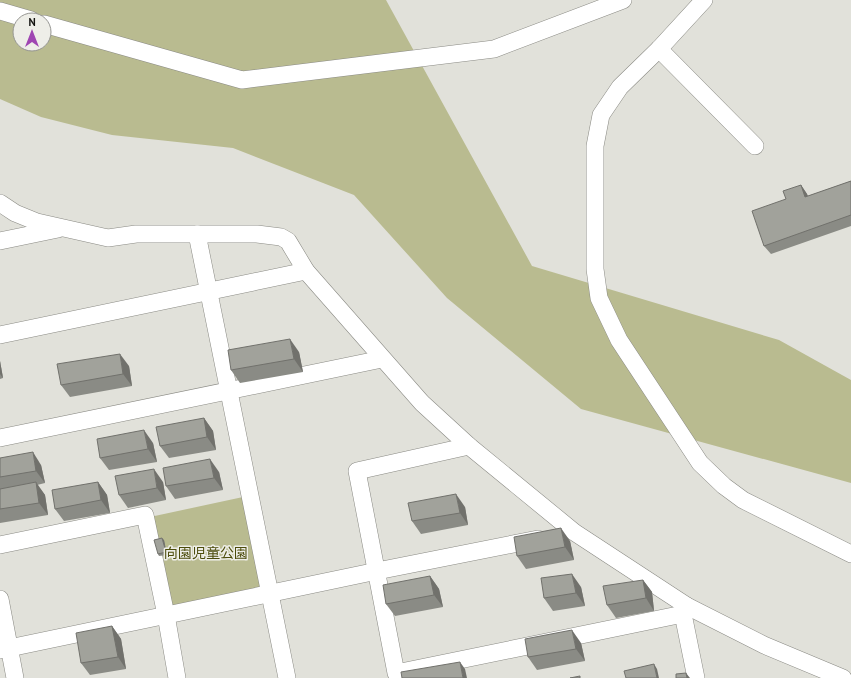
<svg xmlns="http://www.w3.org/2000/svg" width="851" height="678" viewBox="0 0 851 678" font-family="'PT Sans','Noto Sans JP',sans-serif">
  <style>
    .green { fill: #b9bb90; fill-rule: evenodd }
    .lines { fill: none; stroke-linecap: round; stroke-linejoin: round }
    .minor-casing { stroke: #8a8a84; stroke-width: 18 }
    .minor { stroke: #fff; stroke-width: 17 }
    .wall { fill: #8a8b85 }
    .shaded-wall { fill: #71716c }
    .building { fill: #a1a29b; stroke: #71716c }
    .labels { text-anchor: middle; stroke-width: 3; stroke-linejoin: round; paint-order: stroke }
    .park-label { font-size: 14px; fill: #4c4c0b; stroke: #eeeee8 }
  </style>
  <rect width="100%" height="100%" fill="#e1e1da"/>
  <!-- green -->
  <g class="green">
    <path d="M0 0H386L532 266 779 340 851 380V483L581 409 447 298 354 195 233 148 112 135 41 117 0 99ZM20 20H44V44H20Z"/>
    <path d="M243 497 262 589 171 608 150 517Z"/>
  </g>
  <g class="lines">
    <!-- minor casing -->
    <g class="minor-casing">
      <g id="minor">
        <path d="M704 0 659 49 620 87 601 115 595 146V269L599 298 619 340 700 463 724 486 743 500 851 554"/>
        <path d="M0 11 31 20"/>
        <path d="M44 24 242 80 494 49 623 0"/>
        <path d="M659 49 755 146"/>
        <path d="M0 203 15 213 37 222 108 238 136 234H257L281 237 288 241 306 271 422 403 469 446 574 532 687 606 764 645 843 678"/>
        <path d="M197 234 287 678"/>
        <path d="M0 241 58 229"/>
        <path d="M0 335 306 271"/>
        <path d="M0 438 382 359"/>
        <path d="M469 446 357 471 396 673 683 614 687 606"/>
        <path d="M0 545 145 515 166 615 177 678"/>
        <path d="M0 599 15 678"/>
        <path d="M683 614 696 678"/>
        <path d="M0 650 377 571 538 539"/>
      </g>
    </g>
    <!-- minor -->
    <use href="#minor" class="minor"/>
  </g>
  <!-- wall -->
  <g class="wall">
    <path d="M851 181V226L771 254 764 246 786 199 801 185 807 194 808 196Z"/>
    <path d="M299 352 303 372 240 383 231 370Z"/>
    <path d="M0 361 3 378 0 379Z"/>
    <path d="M129 366 132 386 70 397 61 385Z"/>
    <path d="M204 418 213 431 216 450 169 458 160 446Z"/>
    <path d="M153 443 157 462 109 470 100 458Z"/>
    <path d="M0 458 41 465 45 483 37 485 45 495 48 515 0 523Z"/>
    <path d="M219 472 223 490 175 499 166 486Z"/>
    <path d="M98 482 107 495 110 513 64 521 55 509Z"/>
    <path d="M163 482 166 500 128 508 119 495Z"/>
    <path d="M465 507 468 525 421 534 412 521Z"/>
    <path d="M164 540 167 555 159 556 158 554Z"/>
    <path d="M570 541 574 560 526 569 517 556Z"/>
    <path d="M430 576 439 589 443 607 395 616 386 604Z"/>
    <path d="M643 580 652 592 654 611 616 618 607 605Z"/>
    <path d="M581 587 585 606 553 611 544 598Z"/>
    <path d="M112 626 121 639 126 669 90 675 81 663Z"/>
    <path d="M581 643 585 661 537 670 528 657Z"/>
  </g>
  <!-- shaded-wall -->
  <g class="shaded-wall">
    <path d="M801 185 807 194 811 206 805 197Z"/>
    <path d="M290 339 299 352 303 372 294 359Z"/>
    <path d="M120 354 129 366 132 386 123 374Z"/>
    <path d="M0 361 3 378 0 374Z"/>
    <path d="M204 418 213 431 216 450 207 437Z"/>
    <path d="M144 430 153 443 157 462 148 449Z"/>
    <path d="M33 452 41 465 45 483 36 471Z"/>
    <path d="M210 459 219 472 223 490 214 478Z"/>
    <path d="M154 469 163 482 166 500 157 488Z"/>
    <path d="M36 482 45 495 48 515 39 503Z"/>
    <path d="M98 482 107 495 110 513 101 500Z"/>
    <path d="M456 494 465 507 468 525 460 513Z"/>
    <path d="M561 528 570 541 574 560 565 547Z"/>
    <path d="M162 538 164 540 167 555 166 552Z"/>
    <path d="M572 574 581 587 585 606 576 593Z"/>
    <path d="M430 576 439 589 443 607 434 595Z"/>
    <path d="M643 580 652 592 654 611 646 598Z"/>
    <path d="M112 626 121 639 126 669 118 657Z"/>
    <path d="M572 630 581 643 585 661 576 649Z"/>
    <path d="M460 662 465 669 467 678H463Z"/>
    <path d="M654 664 657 669 659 678H657Z"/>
    <path d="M686 673 690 678H687Z"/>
  </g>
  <!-- building -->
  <g class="building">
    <path d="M851 181V215L764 246 752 211 786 199 783 191 801 185 805 197Z"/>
    <path d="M290 339 294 359 231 370 228 350Z"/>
    <path d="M120 354 123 374 61 385 57 364Z"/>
    <path d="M204 418 207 437 160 446 156 427Z"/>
    <path d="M144 430 148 449 100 458 97 439Z"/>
    <path d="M33 452 36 471 0 477V458Z"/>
    <path d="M210 459 214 478 166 486 163 468Z"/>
    <path d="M154 469 157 488 119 495 115 476Z"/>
    <path d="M36 482 39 503 0 509V489Z"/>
    <path d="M98 482 101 500 55 509 52 490Z"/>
    <path d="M456 494 460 513 412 521 408 503Z"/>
    <path d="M561 528 565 547 517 556 514 537Z"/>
    <path d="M162 538 166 552 158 554 154 540Z"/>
    <path d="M572 574 576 593 544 598 541 578Z"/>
    <path d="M430 576 434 595 386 604 383 585Z"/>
    <path d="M643 580 646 598 607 605 603 586Z"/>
    <path d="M112 626 118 657 81 663 76 633Z"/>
    <path d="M572 630 576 649 528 657 525 639Z"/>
    <path d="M460 662 463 678H402L401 672Z"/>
    <path d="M654 664 657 678H626L624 671Z"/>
    <path d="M686 673 687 678H676V674Z"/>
    <path d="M580 676V678H570Z"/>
  </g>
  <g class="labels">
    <!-- park labels -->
    <g class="park-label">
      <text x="206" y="558">向園児童公園</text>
    </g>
  </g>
  <!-- north arrow -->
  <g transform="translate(32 32)"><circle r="19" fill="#eeeee8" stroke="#969692"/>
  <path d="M0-3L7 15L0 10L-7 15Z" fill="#9f46b2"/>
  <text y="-6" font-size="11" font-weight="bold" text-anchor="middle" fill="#131310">N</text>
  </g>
</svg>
